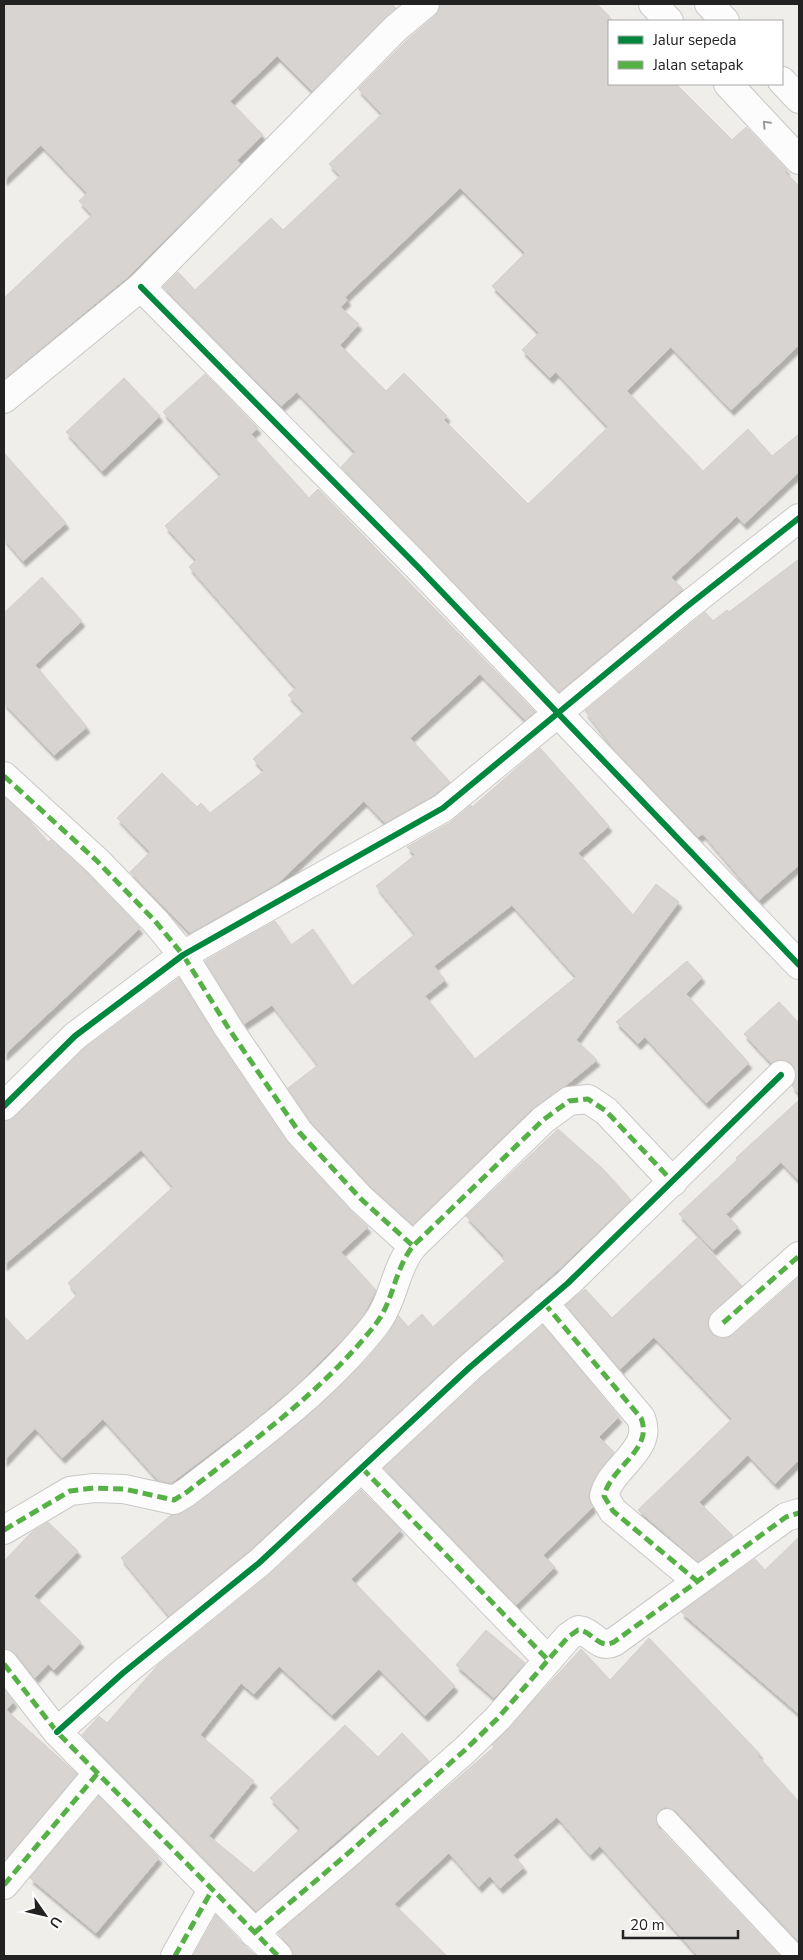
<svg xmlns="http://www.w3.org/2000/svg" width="803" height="1960" viewBox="0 0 803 1960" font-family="'Nunito Sans',sans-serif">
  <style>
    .building { fill: #d7d4d2; stroke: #d3d0cc; fill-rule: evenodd; filter: url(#shadow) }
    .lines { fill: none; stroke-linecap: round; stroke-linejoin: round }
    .service-casing { stroke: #c9c8c7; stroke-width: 22 }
    .minor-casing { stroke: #c9c8c7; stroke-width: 30 }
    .tertiary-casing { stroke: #c9c8c7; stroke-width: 30 }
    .service { stroke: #fdfcfc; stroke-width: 20 }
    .minor { stroke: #fdfcfc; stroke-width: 28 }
    .tertiary { stroke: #fdfcfc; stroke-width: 28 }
    .quiet { stroke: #55b145; stroke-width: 5; stroke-dasharray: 10 5; stroke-linecap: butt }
    .cycleway-casing { stroke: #fff; stroke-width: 9 }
    .cycleway { stroke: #00873e; stroke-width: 6 }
    .oneway { stroke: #9a9a9a }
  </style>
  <defs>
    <filter id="shadow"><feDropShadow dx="3" dy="5.5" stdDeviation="1" flood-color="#0004"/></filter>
  </defs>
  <rect width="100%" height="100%" fill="#f0eeeb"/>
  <!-- building -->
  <g class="building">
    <path d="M4 4H392L396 8 312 91 277 56 230 101 263 135 237 160 240 164 130 275 4 379V298L92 215 79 201 87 193 41 145 4 180Z"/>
    <path d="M440 4H597L609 16V84H676L732 140 746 127 787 170 785 172 799 186V345L731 410 671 347 627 391 703 471 748 429 772 456 799 434V472L744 524 737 516 671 577 683 589 559 692 341 467 355 452 297 392 281 406 163 287 178 272 195 290 271 218 283 230 340 176 329 164 382 114 358 89 407 40 435 16ZM460 188 525 253 492 286 539 333 522 350 550 378 556 372 608 427 528 504 444 420 447 416 404 373 386 391 340 345 359 324 340 307 348 300 345 297Z"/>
    <path d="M205 374 258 428 251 434 309 498 318 489 535 712 525 720 480 674 410 738 450 782 434 795 385 823 364 801 278 883 190 933 130 872 150 852 117 818 162 773 197 807 201 803 210 813 264 771 253 759 304 712 288 695 296 688 189 567 196 560 165 526 221 475 163 412Z"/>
    <path d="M124 378 160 416 102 471 66 432Z"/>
    <path d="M4 453 66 523 23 561 4 539Z"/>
    <path d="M799 559V865L759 900 703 834 698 837 617 753 585 711 705 612 713 621 727 610 729 612Z"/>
    <path d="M42 577 82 621 35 665 87 727 54 755 4 703V613Z"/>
    <path d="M540 748 609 826 578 853 633 915 656 884 679 902 576 1040 597 1060 565 1086 532 1109 413 1225 372 1188 311 1122 288 1088 318 1065 272 1005 244 1024 205 961 275 921 291 945 313 929 352 986 415 934 376 886 415 855 407 847 451 822 471 805 472 807ZM512 905 576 977 475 1059 425 996 445 980 434 966Z"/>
    <path d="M4 797 29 820 48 842 51 840 86 872 140 928 4 1055Z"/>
    <path d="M687 961 702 977 686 994 749 1063 706 1103 645 1037 638 1044 616 1022Z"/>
    <path d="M179 978 216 1038 286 1141 350 1210 368 1227 341 1252 376 1290 363 1316 343 1339 300 1382 252 1422 171 1483 158 1480 103 1419 62 1458 35 1428 4 1461V1316L27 1341 74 1298 77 1294 68 1283 173 1187 141 1150 4 1265V1121L15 1117 85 1048Z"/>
    <path d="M779 1002 799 1023V1094L792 1086 796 1079V1071L792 1064 785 1060H778L771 1063 744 1034Z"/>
    <path d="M799 1100V1181L781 1162 726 1214 738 1227 713 1250 679 1214 737 1160 736 1158Z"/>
    <path d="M558 1129 603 1169 631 1200 557 1271 458 1357 249 1551 169 1616 121 1558 171 1515 182 1513 197 1504 320 1405 367 1359 388 1334 399 1316 408 1327 422 1314 433 1327 505 1261 502 1258 504 1256 466 1216Z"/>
    <path d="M697 1238 742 1286 708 1318V1327L712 1334 718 1338H726L733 1335 799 1277V1460L775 1484 748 1455 699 1502 733 1536 698 1562 638 1510 732 1419 654 1337 620 1369 566 1305 585 1289 612 1318Z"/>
    <path d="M543 1325 619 1417 599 1437 614 1452 594 1480 588 1497 593 1507 543 1555 555 1567 516 1605 384 1468 479 1380Z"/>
    <path d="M361 1490 401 1530 351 1579 455 1686 425 1716 379 1669 332 1715 279 1666 254 1694 241 1683 200 1735 254 1781 209 1836 254 1873 300 1829 270 1798 345 1725 378 1757 402 1733 429 1761 256 1911 82 1735 99 1716 107 1723 158 1665 269 1575Z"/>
    <path d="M48 1522 78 1551 34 1596 81 1642 54 1670 48 1664 35 1678 16 1654 4 1649V1561L32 1532Z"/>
    <path d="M799 1537V1714L681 1612 755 1559 765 1570Z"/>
    <path d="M486 1630 525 1663 494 1698 456 1665Z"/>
    <path d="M649 1638 760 1754 758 1756 799 1802V1942L676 1811 665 1807 656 1815 658 1827 780 1956H698L600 1846 590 1855 557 1817 513 1855 524 1867 500 1888 490 1876 479 1887 449 1853 394 1904 447 1956H293L289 1945 278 1933 494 1747 492 1745 581 1649 610 1680Z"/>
    <path d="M4 1689 14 1702 6 1710 77 1774 7 1858 4 1855Z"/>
    <path d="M99 1796 159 1858 96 1933 30 1878Z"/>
    <path d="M216 1915 242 1943 256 1956H193Z"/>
  </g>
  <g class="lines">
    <!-- service casing -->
    <g class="service-casing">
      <path id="service" d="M667 1819 796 1956"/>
    </g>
    <!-- minor casing -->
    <g class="minor-casing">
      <g id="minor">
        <path d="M141 287 417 566 799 965"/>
        <path d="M4 399 141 287 396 28 425 4"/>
        <path d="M4 776 97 861 155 921 183 955 229 1029 299 1132 361 1199 413 1246"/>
        <path d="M4 1106 75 1036 183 955 443 808 685 608 799 518"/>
        <path d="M544 1303 641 1418C654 1450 611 1466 604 1496L613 1511 697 1581"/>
        <path d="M723 1323 799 1256"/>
        <path d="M362 1468 548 1660"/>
        <path d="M4 1530 70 1491 94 1488 124 1489 174 1500 187 1492C253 1441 323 1391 375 1325 394 1301 394 1270 413 1246L543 1120 569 1101 588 1099 606 1111 673 1182"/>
        <path d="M4 1664 57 1732 278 1956"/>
        <path d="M57 1732 123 1673 259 1563 469 1368 568 1283 781 1075"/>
        <path d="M4 1885 97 1774"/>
        <path d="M254 1933 345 1856 465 1750 498 1718 568 1637 578 1630C593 1631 598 1650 614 1642L786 1517 799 1513"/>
        <path d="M175 1956 212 1890"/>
      </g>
    </g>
    <!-- tertiary casing -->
    <g class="tertiary-casing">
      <g id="tertiary">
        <path d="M653 4 669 21"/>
        <path d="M709 4 725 21"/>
        <path d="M782 81 799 99"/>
        <path d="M728 84 799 160"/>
      </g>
    </g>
    <!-- service -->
    <use href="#service" class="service"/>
    <!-- minor -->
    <use href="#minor" class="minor"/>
    <!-- tertiary -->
    <use href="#tertiary" class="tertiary"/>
    <!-- quiet -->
    <g class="quiet">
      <path d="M4 776 97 861 155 921 183 955 229 1029 299 1132 361 1199 413 1246"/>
      <path d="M544 1303 641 1418C654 1450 611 1466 604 1496L613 1511 697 1581"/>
      <path d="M723 1323 799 1256"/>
      <path d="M362 1468 548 1660"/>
      <path d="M4 1530 70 1491 94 1488 124 1489 174 1500 187 1492C253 1441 323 1391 375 1325 394 1301 394 1270 413 1246L543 1120 569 1101 588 1099 606 1111 673 1182"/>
      <path d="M4 1664 57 1732 278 1956"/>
      <path d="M4 1885 97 1774"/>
      <path d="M254 1933 345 1856 465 1750 498 1718 568 1637 578 1630C593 1631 598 1650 614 1642L786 1517 799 1513"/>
      <path d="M175 1956 212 1890"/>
    </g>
    <!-- cycleway casing -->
    <g class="cycleway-casing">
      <g id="cycleway">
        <path d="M141 287 417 566 799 965"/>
        <path d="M4 1106 75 1036 183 955 443 808 685 608 799 518"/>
        <path d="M57 1732 123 1673 259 1563 469 1368 568 1283 781 1075"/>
      </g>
    </g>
    <!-- cycleway -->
    <use href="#cycleway" class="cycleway"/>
  </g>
  <!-- one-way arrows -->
  <defs><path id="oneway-chevron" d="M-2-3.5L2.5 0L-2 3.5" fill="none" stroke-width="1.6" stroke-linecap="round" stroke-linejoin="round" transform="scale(1.25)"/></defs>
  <use class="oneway" href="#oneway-chevron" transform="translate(766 124) rotate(-133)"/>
  <!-- border -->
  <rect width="803" height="1960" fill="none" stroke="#222222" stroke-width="10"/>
  <!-- legend -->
  <rect x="608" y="20" width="175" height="65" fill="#ffffff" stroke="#a7a7a7"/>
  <rect x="618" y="36" width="25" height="8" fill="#00873e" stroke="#a7a7a7"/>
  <text x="653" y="45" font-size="15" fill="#222222">Jalur sepeda</text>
  <rect x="618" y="61" width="25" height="8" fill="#55b145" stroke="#a7a7a7"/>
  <text x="653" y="70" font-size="15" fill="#222222">Jalan setapak</text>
  <!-- north arrow -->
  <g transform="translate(45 1915) rotate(124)" stroke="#ffffff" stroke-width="4" paint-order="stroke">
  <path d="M0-4L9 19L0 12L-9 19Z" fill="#222222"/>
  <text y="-8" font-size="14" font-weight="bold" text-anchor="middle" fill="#222222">U</text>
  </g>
  <!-- scale -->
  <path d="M623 1930v8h115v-8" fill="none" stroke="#222222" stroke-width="2.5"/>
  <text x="630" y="1930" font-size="15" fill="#222222" stroke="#ffffff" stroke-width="4" paint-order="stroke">20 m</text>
</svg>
